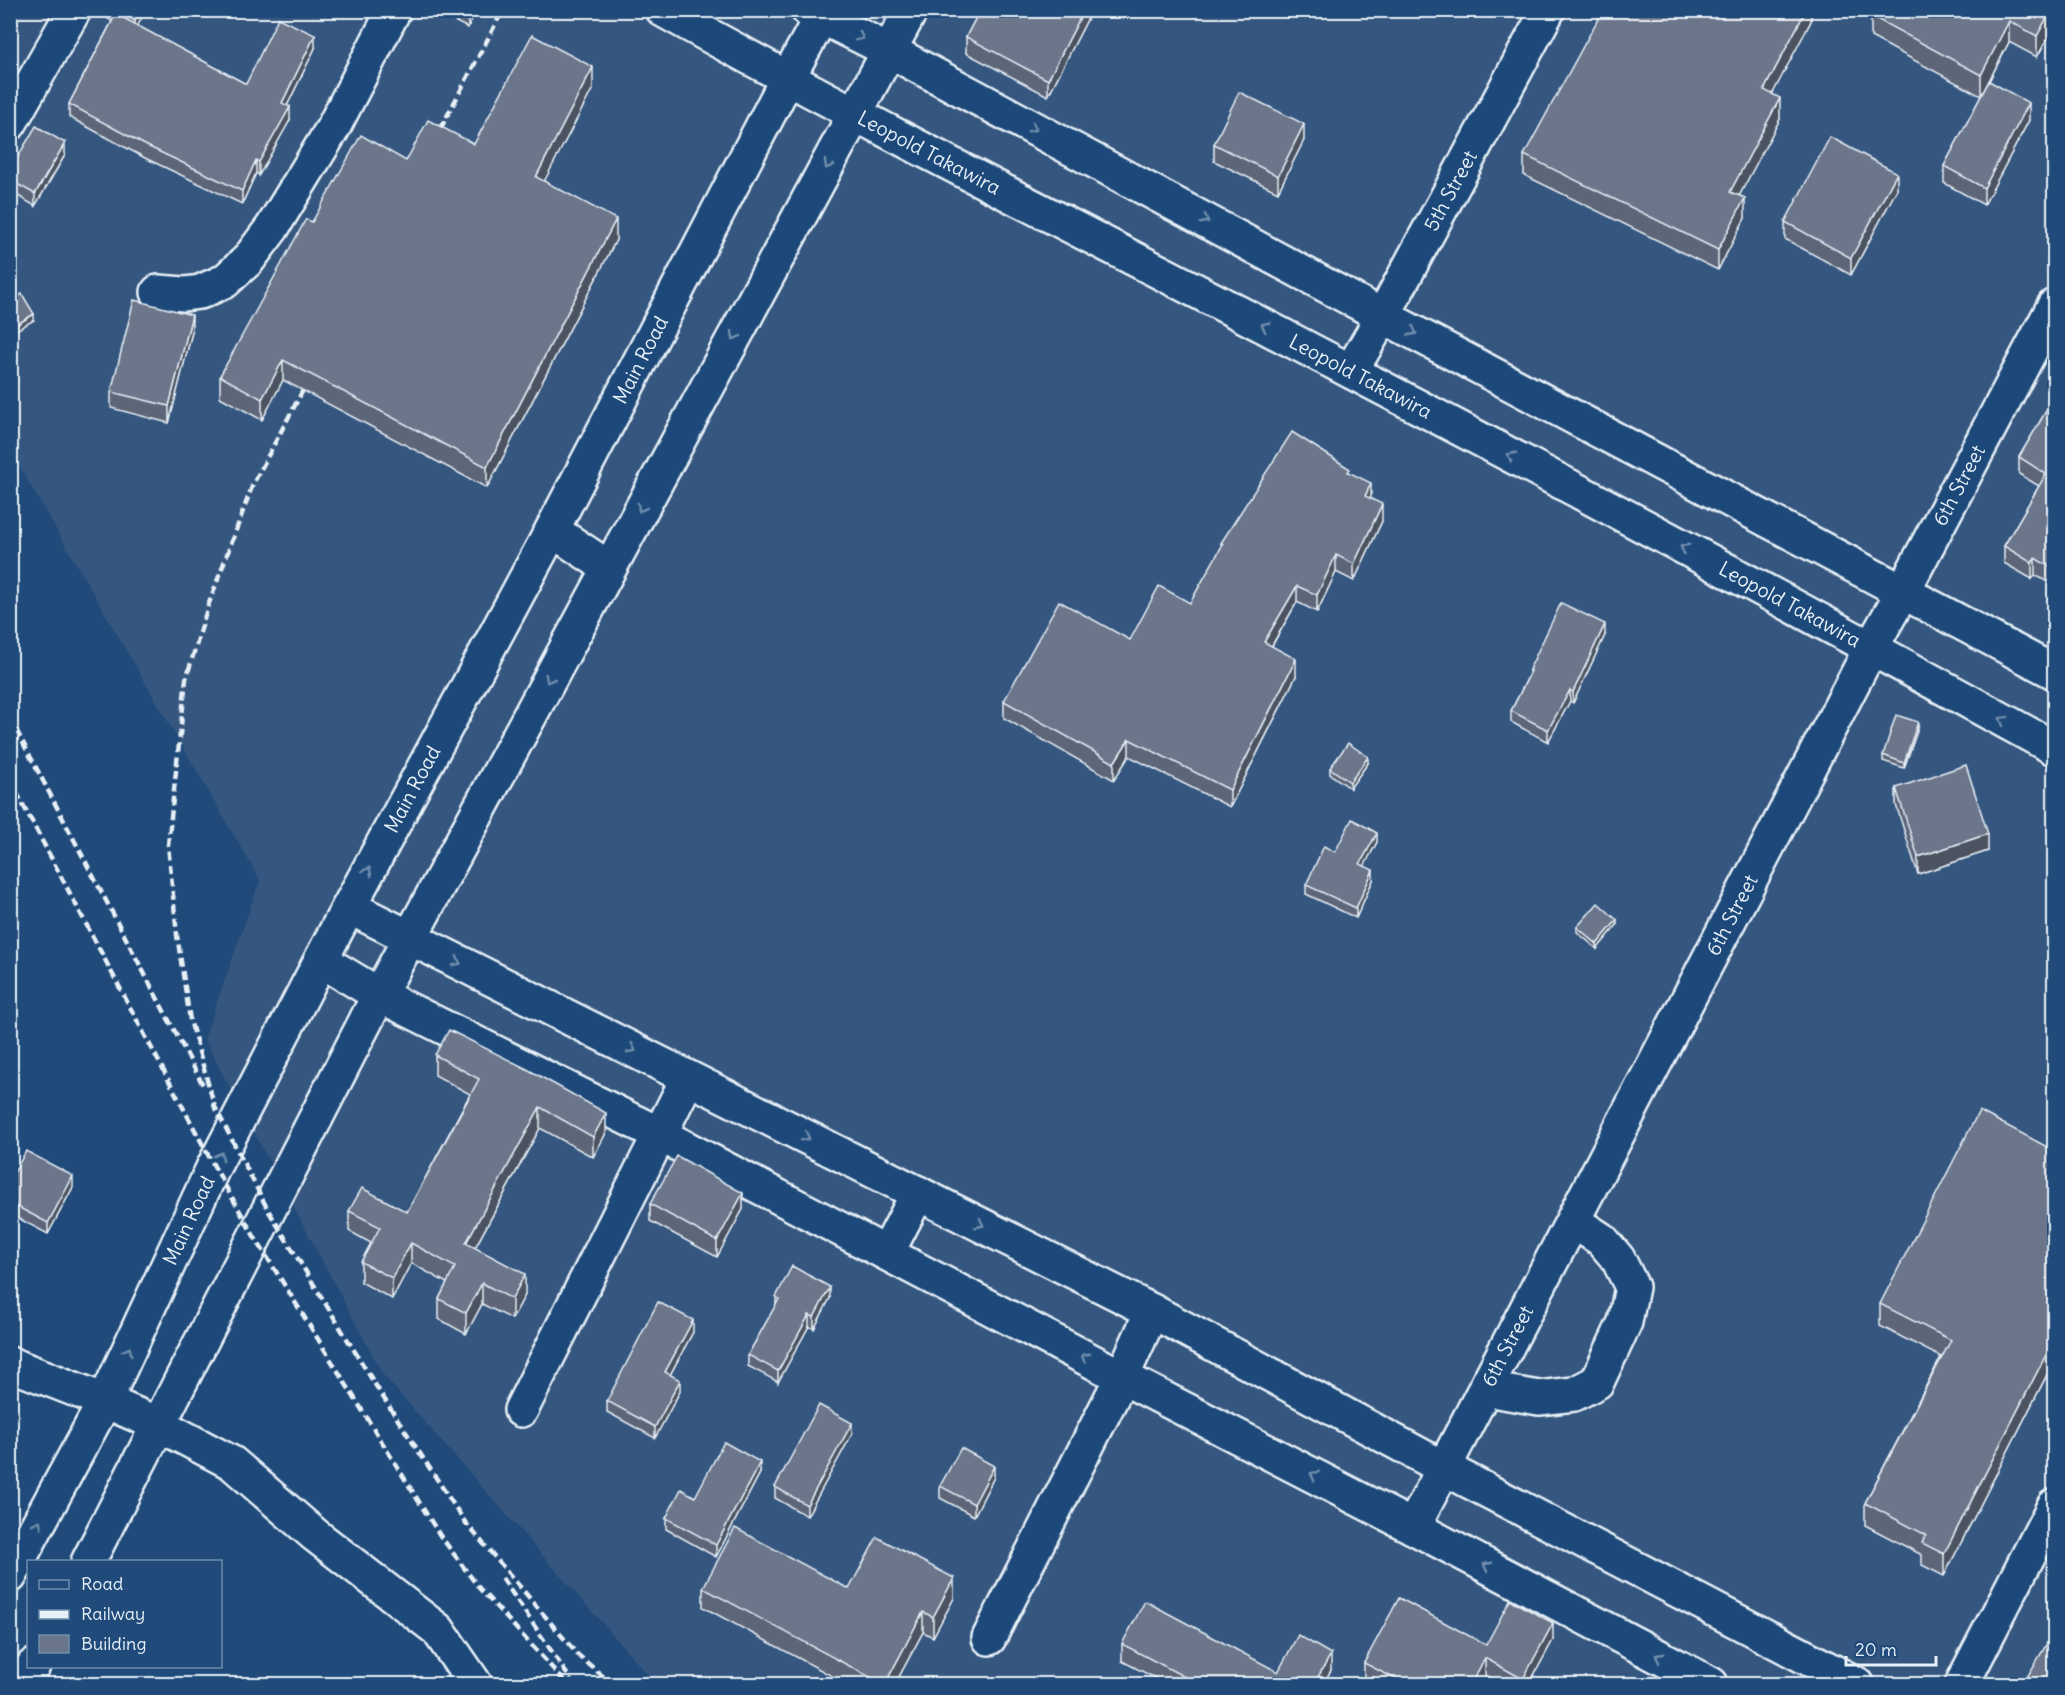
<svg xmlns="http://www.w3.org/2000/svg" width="2065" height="1695" viewBox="0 0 2065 1695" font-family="Delius,sans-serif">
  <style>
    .built { fill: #36577f }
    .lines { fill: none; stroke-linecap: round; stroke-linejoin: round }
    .minor-casing { stroke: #e8f1f8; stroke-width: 38 }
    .major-casing { stroke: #e8f1f8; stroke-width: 38 }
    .minor { stroke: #1f4a7a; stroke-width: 33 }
    .major { stroke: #1f4a7a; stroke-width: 33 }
    .rail { stroke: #e8f1f8; stroke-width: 4.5; stroke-dasharray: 9 4.5; stroke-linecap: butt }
    .wall { fill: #5d6578; stroke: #e8f1f8; stroke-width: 1.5 }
    .shaded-wall { fill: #4c5361; stroke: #e8f1f8; stroke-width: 1.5 }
    .building { fill: #6c768b; stroke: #e8f1f8; stroke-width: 1.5 }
    .oneway { stroke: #6f8dac }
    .labels { text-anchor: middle; stroke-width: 4.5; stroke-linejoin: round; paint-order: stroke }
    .street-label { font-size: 20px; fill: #e8f1f8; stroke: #1f4a7a }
  </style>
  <rect width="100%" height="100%" fill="#1f4a7a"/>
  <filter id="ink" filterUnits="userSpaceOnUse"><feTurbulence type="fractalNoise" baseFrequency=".0167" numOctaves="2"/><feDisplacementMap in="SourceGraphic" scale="12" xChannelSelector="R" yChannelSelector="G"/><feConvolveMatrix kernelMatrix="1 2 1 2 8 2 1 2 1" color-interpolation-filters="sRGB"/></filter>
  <g filter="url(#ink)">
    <!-- built -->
    <path class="built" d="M10 11H2054V1684H656L383 1375 204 1039 260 880 11 452Z"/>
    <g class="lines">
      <!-- minor casing -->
      <g class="minor-casing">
        <g id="minor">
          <path id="s1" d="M663 10C889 136 1121 250 1350 371 1586 494 1821 620 2054 748"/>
          <path d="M808 10 890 51 1383 316 2054 672"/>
          <path d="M10 123 74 10"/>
          <path d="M158 292 184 294 200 292 225 281 248 260 272 228 333 128 394 10"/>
          <path id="s2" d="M1351 371 1383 316 1548 10"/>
          <path d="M349 907 1152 1311 1444 1468 1857 1684"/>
          <path d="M321 960 379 995 659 1134 1122 1377 1413 1527 1711 1684"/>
          <path d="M887 1253 918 1193"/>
          <path d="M10 1364 105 1401 160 1425 232 1463 315 1535 438 1630 475 1684"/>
          <path d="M1486 1389 1539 1398 1574 1394 1597 1382 1625 1322 1632 1287 1618 1259 1602 1240 1573 1221"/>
          <path d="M521 1410 688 1078"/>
          <path id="s3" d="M1413 1527 1871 648 1902 593 2054 306"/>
          <path d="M989 1638 1122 1377 1152 1311"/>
          <path d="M1962 1684 2054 1506"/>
        </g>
      </g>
      <!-- major casing -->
      <g class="major-casing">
        <g id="major">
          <path d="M552 530 609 568"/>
          <path d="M88 1562 379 995 911 10"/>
          <path id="s4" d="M10 1576 105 1401 214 1166 337 929 552 530 787 79 825 10"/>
          <path d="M23 1684 33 1666"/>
        </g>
      </g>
      <!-- minor -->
      <use href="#minor" class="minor"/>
      <!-- major -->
      <use href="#major" class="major"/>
      <!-- rail -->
      <g class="rail">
        <path d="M434 141 503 10"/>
        <path d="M10 718 203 1085"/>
        <path d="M10 780 214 1166 254 1236 439 1534 479 1588 567 1684"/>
        <path d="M213 1103 268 1210 381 1394 465 1522 578 1655 612 1684"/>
        <path d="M216 1111 190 1020 177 935 168 845 186 679 208 606 253 484 310 377"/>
        <path d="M502 1578 571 1680"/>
      </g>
    </g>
    <!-- wall -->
    <g class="wall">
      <path d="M105 10H145L137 26 246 84 315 48 287 106 290 120 259 175 256 173 242 204 145 158 69 117V104L112 21 105 17Z"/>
      <path d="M432 10H476L468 28Z"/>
      <path d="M980 10H1092L1048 96 966 53V37Z"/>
      <path d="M1811 10V21L1772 94 1780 119 1739 196 1745 218 1718 270 1524 175V155Z"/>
      <path d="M2055 10V25L2037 57 2009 42 1984 91 2029 120 1984 205 1944 183V166L1981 96 1871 37V16Z"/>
      <path d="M593 88 544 181 616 240 487 488 283 380 262 420 220 397V376L312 222 406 161 474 144Z"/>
      <path d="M1304 140 1278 192 1214 161V144Z"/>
      <path d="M65 155 35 206 10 191V170Z"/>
      <path d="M1897 189 1851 275 1785 239V222Z"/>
      <path d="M192 332 169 423 111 408V392Z"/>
      <path d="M2055 396V586L2035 575 2032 579 2004 563V546L2039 486 2019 474V457Z"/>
      <path d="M1350 473 1371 499 1382 521 1354 581 1336 572 1317 612 1297 602 1272 646 1296 676 1230 807 1129 756 1114 780 1004 718V701L1130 640 1190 603 1221 548V543Z"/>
      <path d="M1605 635 1573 703 1570 701 1548 742 1511 722V711L1529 675V670Z"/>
      <path d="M1918 728 1904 768 1883 761V755Z"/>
      <path d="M1368 763 1350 788 1330 774V768Z"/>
      <path d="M1896 788 1988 851 1918 874 1896 805Z"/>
      <path d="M1377 842 1364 866 1373 880 1356 918 1306 894V885L1335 852Z"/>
      <path d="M1617 925 1597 949 1577 932V927Z"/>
      <path d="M435 1055 606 1133 593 1157 540 1128 475 1248 525 1295 512 1319 482 1304 466 1334 439 1319V1299L447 1283 411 1263 392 1299 361 1282V1262L371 1243 349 1231V1211L407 1212 470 1094 435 1075Z"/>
      <path d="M2055 1142V1359L1944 1576 1922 1565V1555L1865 1525V1503L1941 1357 1880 1326V1304L2051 1149Z"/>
      <path d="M10 1180 73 1187 48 1234 10 1214Z"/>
      <path d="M650 1204 743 1209 717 1257 650 1221Z"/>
      <path d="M776 1297 830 1298 814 1329 809 1326 778 1382 748 1366V1355L776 1305Z"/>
      <path d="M693 1332 670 1375 680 1391 655 1438 607 1412V1401Z"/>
      <path d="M852 1434 807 1516 775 1498V1487Z"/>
      <path d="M760 1473 716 1557 666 1529V1518L695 1497Z"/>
      <path d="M994 1477 974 1516 940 1498V1486Z"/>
      <path d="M703 1588 849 1589 954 1598 933 1637 923 1632 895 1684H847L703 1607Z"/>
      <path d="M1553 1640 1529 1684H1502L1485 1675 1480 1684H1374L1364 1679V1663L1486 1645Z"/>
      <path d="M1122 1644 1278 1672 1331 1670 1323 1684H1167L1122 1661Z"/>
    </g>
    <!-- shaded-wall -->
    <g class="shaded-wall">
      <path d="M140 10H145L135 32V21Z"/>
      <path d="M468 10H476L468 28Z"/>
      <path d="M1084 10H1092L1048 96V80Z"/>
      <path d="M1806 10H1811V21L1764 110V90Z"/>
      <path d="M2051 10H2055V25L2037 57V36Z"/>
      <path d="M2009 21V42L1981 96V75Z"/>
      <path d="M315 35V48L282 116V103Z"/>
      <path d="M593 67V88L536 197V177Z"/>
      <path d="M1780 98V119L1730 213V192Z"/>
      <path d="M2029 103V120L1984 205V188Z"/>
      <path d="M290 107V120L259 175V162Z"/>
      <path d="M1304 124V140L1278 192V176Z"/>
      <path d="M65 143V155L35 206V194Z"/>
      <path d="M256 160V173L242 204V191Z"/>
      <path d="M1897 173V189L1851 275V258Z"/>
      <path d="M1745 198V218L1718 270V250Z"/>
      <path d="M616 219V240L487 488V467Z"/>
      <path d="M34 314V320L11 333V328Z"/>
      <path d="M192 315V332L169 423V406Z"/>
      <path d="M283 360V380L262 420V399Z"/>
      <path d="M1371 483V500L1365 496Z"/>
      <path d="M1382 504V521L1354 581V564Z"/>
      <path d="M1336 555V572L1317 612V595Z"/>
      <path d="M2035 558V575L2032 579V563Z"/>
      <path d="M1297 586V602L1264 659V642Z"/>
      <path d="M1605 624V635L1573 703V692Z"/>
      <path d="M1296 659V676L1230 807V790Z"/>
      <path d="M1570 690V701L1548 742V730Z"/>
      <path d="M1918 722V728L1904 768V763Z"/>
      <path d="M1129 739V756L1114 780V763Z"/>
      <path d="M1368 757V763L1350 788V782Z"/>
      <path d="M1377 833V842L1360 874V864Z"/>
      <path d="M1988 834V851L1918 874V857Z"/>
      <path d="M1373 870V880L1356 918V908Z"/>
      <path d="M1617 920V925L1597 949V944Z"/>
      <path d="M540 1107V1128L466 1264V1243Z"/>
      <path d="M606 1113V1133L593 1157V1137Z"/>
      <path d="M73 1176V1187L48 1234V1223Z"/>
      <path d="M743 1193V1209L717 1257V1241Z"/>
      <path d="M411 1243V1263L392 1299V1278Z"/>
      <path d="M525 1274V1295L512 1319V1299Z"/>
      <path d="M482 1283V1304L466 1334V1313Z"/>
      <path d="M830 1287V1298L814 1329V1317Z"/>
      <path d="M809 1315V1326L778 1382V1371Z"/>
      <path d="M693 1320V1332L665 1384V1372Z"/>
      <path d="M2055 1337V1359L1944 1576V1554Z"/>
      <path d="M680 1380V1391L655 1438V1427Z"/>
      <path d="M852 1423V1434L807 1516V1505Z"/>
      <path d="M760 1462V1473L716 1557V1545Z"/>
      <path d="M994 1466V1477L974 1516V1504Z"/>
      <path d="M954 1578V1598L933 1637V1617Z"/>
      <path d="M923 1612V1632L895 1684H885Z"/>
      <path d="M1553 1623V1640L1529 1684H1523V1679Z"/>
      <path d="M1331 1654V1670L1323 1684H1314Z"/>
      <path d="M1485 1658V1675L1480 1684H1471Z"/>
    </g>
    <!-- building -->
    <g class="building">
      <path d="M114 10H140L135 21Z"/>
      <path d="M980 10H1084L1048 80 966 37Z"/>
      <path d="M1603 10H1806L1764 90 1780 98 1730 192 1745 198 1718 250 1524 155Z"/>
      <path d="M1874 10H2051L2037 36 2009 21 1981 75 1871 16Z"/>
      <path d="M116 14 246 84 278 18 315 35 282 103 290 107 259 162 256 160 242 191 145 145 69 104Z"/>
      <path d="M532 35 593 67 536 177 616 219 487 467 283 360 262 399 220 376 306 219 312 222 361 135 406 161 428 120 474 144Z"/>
      <path d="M1989 81 2029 103 1984 188 1944 166Z"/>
      <path d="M1239 92 1304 124 1278 176 1214 144Z"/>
      <path d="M36 126 65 143 35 194 10 180V170Z"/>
      <path d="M1830 137 1897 173 1851 258 1785 222Z"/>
      <path d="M22 294 34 314 11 328 10 326V301Z"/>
      <path d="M134 300 192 315 169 406 111 392Z"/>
      <path d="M2055 396V525L2052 529 2055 530V570L2035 558 2032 563 2004 546 2046 474 2019 457Z"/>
      <path d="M1292 432 1350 469 1348 472 1371 483 1365 496 1382 504 1354 564 1336 555 1317 595 1297 586 1264 642 1296 659 1230 790 1129 739 1114 763 1004 701 1059 601 1130 640 1159 586 1190 603 1223 544 1221 543Z"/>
      <path d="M1561 603 1605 624 1573 692 1570 690 1548 730 1511 711 1531 671 1529 670Z"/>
      <path d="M1896 715 1918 722 1904 763 1883 755Z"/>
      <path d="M1348 743 1368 757 1350 782 1330 768Z"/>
      <path d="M1966 765 1988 834 1918 857 1896 788Z"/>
      <path d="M1352 819 1377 833 1360 864 1373 870 1356 908 1306 885 1324 846 1335 852Z"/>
      <path d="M1598 903 1617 920 1597 944 1577 927Z"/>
      <path d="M449 1030 527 1069 606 1113 593 1137 540 1107 466 1243 525 1274 512 1299 482 1283 466 1313 439 1299 455 1267 411 1243 392 1278 361 1262 380 1227 349 1211 362 1188 407 1212 479 1079 435 1055Z"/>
      <path d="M1979 1111 2051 1149 2055 1142V1337L1944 1554 1922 1543 1926 1535 1865 1503 1951 1340 1880 1304Z"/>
      <path d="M26 1151 73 1176 48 1223 10 1203V1180Z"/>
      <path d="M677 1156 743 1193 717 1241 650 1204Z"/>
      <path d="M792 1266 830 1287 814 1317 809 1315 778 1371 748 1355 779 1299 776 1297Z"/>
      <path d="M658 1302 693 1320 665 1372 680 1380 655 1427 607 1401Z"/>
      <path d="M819 1405 852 1423 807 1505 775 1487Z"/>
      <path d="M724 1442 760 1462 716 1545 666 1518 681 1489 695 1497Z"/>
      <path d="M961 1448 994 1466 974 1504 940 1486Z"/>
      <path d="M735 1528 849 1589 877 1537 954 1578 933 1617 923 1612 885 1684H883L703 1588Z"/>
      <path d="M1399 1598 1486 1645 1510 1600 1553 1623 1523 1679 1485 1658 1471 1684H1405L1364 1663Z"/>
      <path d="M1145 1601 1278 1672 1298 1635 1331 1654 1314 1684H1198L1122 1644Z"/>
      <path d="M2055 1630V1684H2023Z"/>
    </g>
    <!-- one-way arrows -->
    <defs><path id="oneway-chevron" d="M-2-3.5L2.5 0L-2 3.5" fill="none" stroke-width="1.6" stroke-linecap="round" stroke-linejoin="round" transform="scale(1.5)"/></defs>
    <g class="oneway">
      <use href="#oneway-chevron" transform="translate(860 37) rotate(26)"/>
      <use href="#oneway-chevron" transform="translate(1033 128) rotate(28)"/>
      <use href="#oneway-chevron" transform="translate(828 165) rotate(119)"/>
      <use href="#oneway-chevron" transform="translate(1205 220) rotate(28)"/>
      <use href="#oneway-chevron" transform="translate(1265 326) rotate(-153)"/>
      <use href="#oneway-chevron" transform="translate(1413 332) rotate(28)"/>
      <use href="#oneway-chevron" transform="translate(735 336) rotate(119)"/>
      <use href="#oneway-chevron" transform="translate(1511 456) rotate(-152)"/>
      <use href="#oneway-chevron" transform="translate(641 508) rotate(119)"/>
      <use href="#oneway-chevron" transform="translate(1684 548) rotate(-152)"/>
      <use href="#oneway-chevron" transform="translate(549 679) rotate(118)"/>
      <use href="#oneway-chevron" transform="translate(2003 720) rotate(-151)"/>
      <use href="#oneway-chevron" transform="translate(368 871) rotate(-62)"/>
      <use href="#oneway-chevron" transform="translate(457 962) rotate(27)"/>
      <use href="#oneway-chevron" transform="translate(632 1049) rotate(27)"/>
      <use href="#oneway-chevron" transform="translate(806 1137) rotate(27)"/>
      <use href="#oneway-chevron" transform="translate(220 1156) rotate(-62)"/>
      <use href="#oneway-chevron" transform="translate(980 1224) rotate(27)"/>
      <use href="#oneway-chevron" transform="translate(128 1351) rotate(-65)"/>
      <use href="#oneway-chevron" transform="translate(1085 1357) rotate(-152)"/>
      <use href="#oneway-chevron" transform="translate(1314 1475) rotate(-153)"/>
      <use href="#oneway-chevron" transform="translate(38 1524) rotate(-62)"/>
      <use href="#oneway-chevron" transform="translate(1487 1566) rotate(-152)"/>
      <use href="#oneway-chevron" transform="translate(1659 1657) rotate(-152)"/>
    </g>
  </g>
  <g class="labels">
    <!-- street labels -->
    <g class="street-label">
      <text dy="7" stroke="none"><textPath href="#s1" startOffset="302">Leopold Takawira</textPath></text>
      <text dy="7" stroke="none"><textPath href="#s2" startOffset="206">5th Street</textPath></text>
      <text dy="7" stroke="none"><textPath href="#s4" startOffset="1370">Main Road</textPath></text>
      <text dy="7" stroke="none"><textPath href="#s1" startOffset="788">Leopold Takawira</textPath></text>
      <text dy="7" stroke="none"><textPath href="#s3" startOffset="1176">6th Street</textPath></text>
      <text dy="7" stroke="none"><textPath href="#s1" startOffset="1274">Leopold Takawira</textPath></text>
      <text dy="7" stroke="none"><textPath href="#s4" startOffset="884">Main Road</textPath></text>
      <text dy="7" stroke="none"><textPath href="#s3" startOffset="690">6th Street</textPath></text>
      <text dy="7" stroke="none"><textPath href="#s4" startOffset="398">Main Road</textPath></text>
      <text dy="7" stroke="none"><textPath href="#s3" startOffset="204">6th Street</textPath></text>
    </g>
  </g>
  <!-- margin -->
  <rect width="2065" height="1695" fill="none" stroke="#1f4a7a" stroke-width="36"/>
  <rect x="18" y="18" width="2029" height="1659" fill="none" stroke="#e8f1f8" stroke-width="2" filter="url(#ink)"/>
  <!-- legend -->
  <rect x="27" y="1560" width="195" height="108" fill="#1f4a7a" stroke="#6f8dac" stroke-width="1.5"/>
  <rect x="39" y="1580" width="30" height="9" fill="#1f4a7a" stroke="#6f8dac" stroke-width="1.5"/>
  <text x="81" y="1590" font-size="18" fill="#e8f1f8">Road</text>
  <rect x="39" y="1610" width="30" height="9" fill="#e8f1f8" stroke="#6f8dac" stroke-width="1.5"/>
  <text x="81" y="1620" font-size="18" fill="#e8f1f8">Railway</text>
  <rect x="39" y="1635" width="30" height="18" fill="#6c768b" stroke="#6f8dac" stroke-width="1.5"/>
  <text x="81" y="1650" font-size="18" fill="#e8f1f8">Building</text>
  <!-- scale -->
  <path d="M1846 1656v9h90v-9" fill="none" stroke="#e8f1f8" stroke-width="3"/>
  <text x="1855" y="1656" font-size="18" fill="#e8f1f8" stroke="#1f4a7a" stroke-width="4.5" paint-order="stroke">20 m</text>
</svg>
